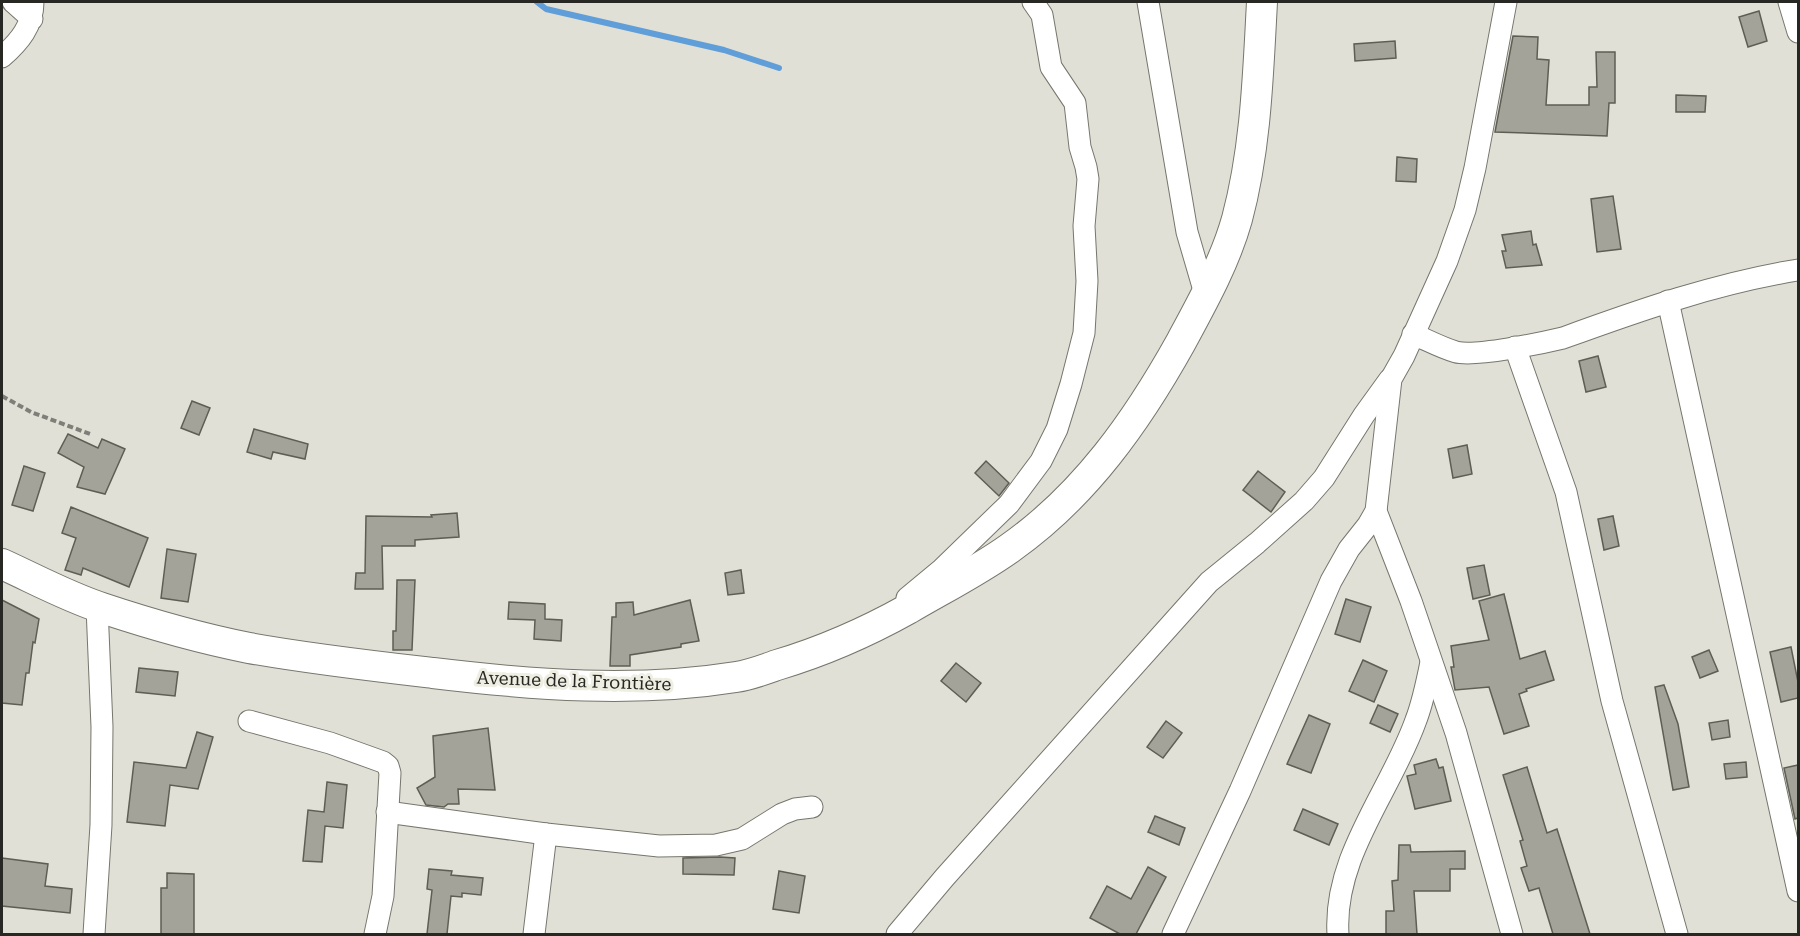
<svg xmlns="http://www.w3.org/2000/svg" width="1800" height="936" viewBox="0 0 1800 936" font-family="'Roboto Serif',serif">
  <style>
    .lines { fill: none; stroke-linecap: round; stroke-linejoin: round }
    .stream { stroke: #5f9ed8; stroke-width: 6 }
    .building { fill: #a3a399; stroke: #5f5e55; stroke-width: 1.5 }
    .street-casing { stroke: #76766c; stroke-width: 23 }
    .secondary-casing { stroke: #76766c; stroke-width: 32 }
    .path { stroke: #7f7e78; stroke-width: 4; stroke-dasharray: 6 3; stroke-linecap: butt }
    .street { stroke: #fff; stroke-width: 21 }
    .secondary { stroke: #fff; stroke-width: 30 }
    .labels { text-anchor: middle; stroke-width: 6; stroke-linejoin: round; paint-order: stroke }
    .street-label { font-size: 18px; fill: #272723; stroke: #eeeee3 }
  </style>
  <rect width="100%" height="100%" fill="#e1e0d6"/>
  <g class="lines">
    <!-- stream -->
    <path class="stream" d="M537 2 546 9 724 50 779 68"/>
  </g>
  <!-- building -->
  <g class="building">
    <path d="M1759 11 1767 41 1748 47 1739 17Z"/>
    <path d="M1513 36 1538 37 1537 59 1549 60 1546 105H1589V87H1597L1596 52H1615V103H1609L1607 136 1495 132Z"/>
    <path d="M1395 41 1396 58 1355 61 1354 44Z"/>
    <path d="M1676 95 1706 96 1705 112H1676Z"/>
    <path d="M1397 157 1417 159 1416 182 1396 181Z"/>
    <path d="M1613 196 1621 249 1597 252 1591 199Z"/>
    <path d="M1531 231 1533 245 1536 244 1542 265 1506 268 1502 251H1506L1502 235Z"/>
    <path d="M1598 356 1606 387 1586 392 1579 361Z"/>
    <path d="M192 401 210 408 199 435 181 428Z"/>
    <path d="M254 429 308 444 305 459 273 452 271 459 247 452Z"/>
    <path d="M68 434 98 448 102 439 125 449 105 494 77 487 84 467 58 453Z"/>
    <path d="M1467 445 1472 474 1453 478 1448 449Z"/>
    <path d="M986 461 1009 483 999 496 975 473Z"/>
    <path d="M24 466 45 473 33 511 12 505Z"/>
    <path d="M1258 471 1285 492 1271 512 1243 490Z"/>
    <path d="M71 507 148 538 129 587 83 568 81 575 65 570 76 538 62 533Z"/>
    <path d="M457 513 459 537 415 540V546H382L383 589H355L356 573H365L366 516 432 517 431 515Z"/>
    <path d="M1613 516 1619 546 1604 550 1598 519Z"/>
    <path d="M167 549 196 554 188 602 161 598Z"/>
    <path d="M1484 565 1490 595 1473 599 1467 568Z"/>
    <path d="M741 570 744 593 728 595 725 573Z"/>
    <path d="M397 580H415L412 650H393V631H396Z"/>
    <path d="M1504 594 1520 659 1545 651 1554 680 1526 689 1527 691 1519 694 1529 726 1504 734 1489 687 1455 690 1451 667H1454L1451 646 1489 640 1479 601Z"/>
    <path d="M1346 599 1371 607 1360 642 1335 634Z"/>
    <path d="M2 600 39 619 35 643 33 642 29 673H26L22 705 2 703Z"/>
    <path d="M690 600 699 641 681 644V647L630 655V666H610L612 617H616V603L633 602 634 615Z"/>
    <path d="M509 602 545 604V619L562 620 561 641 534 639 535 620 508 619Z"/>
    <path d="M1791 647 1798 682V698L1781 702 1770 652Z"/>
    <path d="M1709 650 1718 671 1700 678 1692 657Z"/>
    <path d="M1363 660 1387 671 1374 702 1349 691Z"/>
    <path d="M956 663 981 683 966 702 941 681Z"/>
    <path d="M139 668 178 672 175 696 136 692Z"/>
    <path d="M1664 685 1678 724 1689 787 1673 790 1655 687Z"/>
    <path d="M1378 705 1398 714 1390 732 1370 723Z"/>
    <path d="M1309 715 1330 724 1311 773 1287 764Z"/>
    <path d="M1728 720 1730 737 1712 740 1709 723Z"/>
    <path d="M1166 721 1182 733 1163 758 1147 747Z"/>
    <path d="M488 728 495 790 458 789 459 804H448L444 807 426 805 417 788 435 777 433 736Z"/>
    <path d="M197 732 213 737 198 789 170 785 165 826 127 822 134 762 186 768Z"/>
    <path d="M1436 759 1439 768 1443 767 1451 801 1415 809 1407 776 1416 774 1414 765Z"/>
    <path d="M1746 762 1747 777 1726 779 1724 764Z"/>
    <path d="M1798 765V818L1795 819 1784 768Z"/>
    <path d="M1527 767 1547 833 1557 829 1590 934H1553L1539 888 1529 891 1521 868 1527 866 1520 841 1523 840 1503 775Z"/>
    <path d="M327 782 347 785 343 828 325 826 322 862 303 861 308 810 324 812Z"/>
    <path d="M1303 809 1338 824 1329 845 1294 830Z"/>
    <path d="M1155 816 1185 828 1179 845 1148 832Z"/>
    <path d="M1399 845H1410L1411 852 1465 851V869H1450V891H1414L1417 934H1386V911H1394L1392 881 1398 880Z"/>
    <path d="M720 857 735 858 734 875 683 874V858Z"/>
    <path d="M2 858 48 864 45 886 72 889 70 913 2 906Z"/>
    <path d="M1148 867 1166 877 1136 934H1120L1090 918 1107 886 1131 899Z"/>
    <path d="M429 869 452 871 451 875 483 878 481 895 462 893V897L451 896 447 934H427L432 890 427 889Z"/>
    <path d="M779 871 805 876 799 913 773 909Z"/>
    <path d="M167 873 194 874V934H161V888H167Z"/>
  </g>
  <g class="lines">
    <!-- street casing -->
    <g class="street-casing">
      <g id="street">
        <path d="M13 2 32 19"/>
        <path d="M1148 2 1187 232 1206 297"/>
        <path d="M1789 2 1798 32"/>
        <path d="M2 57C19 42 33 26 33 2"/>
        <path d="M1668 301 1798 891"/>
        <path d="M1413 334C1427 340 1442 348 1456 352 1475 357 1542 343 1563 338 1640 310 1717 283 1798 270"/>
        <path d="M1515 347 1566 492 1612 701 1677 934"/>
        <path d="M1376 511 1411 601 1456 733 1512 934"/>
        <path d="M907 598 942 569 1009 504 1041 461 1057 429 1071 384 1084 333 1087 281 1084 226 1088 179 1086 167 1080 147 1075 103 1051 67 1042 15 1033 2"/>
        <path d="M249 721 330 743 383 762 388 766 390 773 383 896 375 934"/>
        <path d="M387 812 546 834 659 846 716 845 742 839 782 814 795 809 812 807"/>
        <path d="M94 934 101 825 102 727 97 607"/>
        <path d="M534 934 546 834"/>
        <path d="M897 934 945 877 1209 582 1257 543 1304 501 1324 478 1364 415 1390 379"/>
        <path d="M1173 934 1240 791 1331 581 1349 549 1368 525 1376 511 1391 379 1404 356 1447 261 1465 210 1475 168 1506 2"/>
        <path d="M1338 934C1333 856 1391 791 1416 720 1423 702 1427 682 1431 662"/>
      </g>
    </g>
    <!-- secondary casing -->
    <g class="secondary-casing">
      <path id="secondary" d="M2 564C35 579 68 597 102 608 150 624 199 638 249 648 310 659 372 666 433 673 533 685 636 693 736 677 750 675 763 670 777 665 824 651 865 633 908 609 942 589 978 571 1010 548 1085 495 1137 421 1181 342 1202 303 1225 262 1237 219 1256 148 1258 75 1262 2"/>
    </g>
    <!-- path -->
    <path class="path" d="M2 396 31 412 90 434"/>
    <!-- street -->
    <use href="#street" class="street"/>
    <!-- secondary -->
    <use href="#secondary" class="secondary"/>
  </g>
  <g class="labels">
    <!-- street labels -->
    <g class="street-label">
      <text transform="translate(574 681) rotate(2)" y="6">Avenue de la Frontière</text>
    </g>
  </g>
  <!-- border -->
  <rect width="1800" height="936" fill="none" stroke="#272723" stroke-width="6"/>
</svg>
